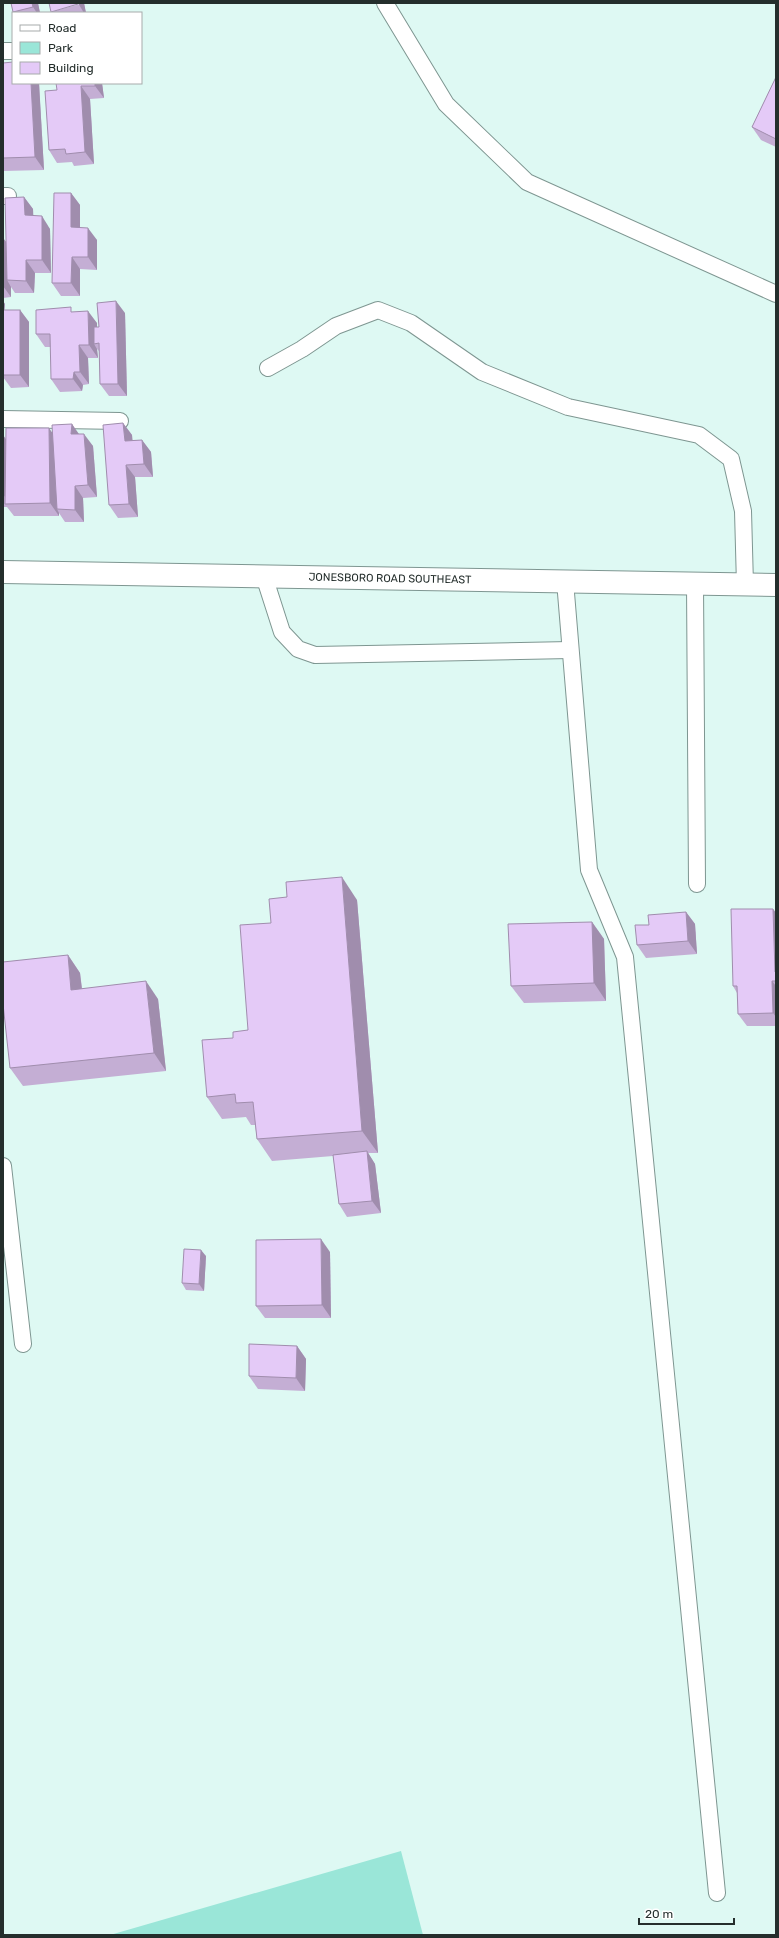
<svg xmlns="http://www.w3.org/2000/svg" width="779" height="1938" viewBox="0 0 779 1938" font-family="Rubik,sans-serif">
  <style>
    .green { fill: #9ae6d8 }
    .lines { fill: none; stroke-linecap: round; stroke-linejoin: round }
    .lane-casing { stroke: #7e9691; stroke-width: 18 }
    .secondary-casing { stroke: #7e9691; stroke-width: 24 }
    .lane { stroke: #fff; stroke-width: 16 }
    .secondary { stroke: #fff; stroke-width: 22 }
    .wall { fill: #c4aed4 }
    .shaded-wall { fill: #a08dad }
    .building { fill: #e4caf7; stroke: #a08dad }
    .labels { text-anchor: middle; stroke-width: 3.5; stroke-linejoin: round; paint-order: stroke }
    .street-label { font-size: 11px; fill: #242e2c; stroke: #fff }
  </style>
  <rect width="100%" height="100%" fill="#def9f3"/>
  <!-- green -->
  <path class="green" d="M401 1851 423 1935H110Z"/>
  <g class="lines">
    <!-- lane casing -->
    <g class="lane-casing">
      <g id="lane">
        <path d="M385 3 446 104 527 182 776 294"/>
        <path d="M3 51H13"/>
        <path d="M3 196H8"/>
        <path d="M268 368 302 349 336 326 378 310 411 323 482 372 568 407 699 435 731 459 743 511 745 585"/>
        <path d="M3 419 120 421"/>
        <path d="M264 576 282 632 298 649 315 655 570 650"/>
        <path d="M565 581 589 870 625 957 717 1893"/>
        <path d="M695 584 697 884"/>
        <path d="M3 1166 23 1344"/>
      </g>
    </g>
    <!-- secondary casing -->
    <g class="secondary-casing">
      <path id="secondary" d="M3 572 776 585"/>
    </g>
    <!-- lane -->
    <use href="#lane" class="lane"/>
    <!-- secondary -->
    <use href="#secondary" class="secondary"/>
  </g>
  <!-- wall -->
  <g class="wall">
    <path d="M11 3H38L40 13H14L13 12Z"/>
    <path d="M84 3 86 13H52L51 12Z"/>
    <path d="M3 63 13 83H39L44 170 3 171Z"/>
    <path d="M776 77V147L761 140 752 127Z"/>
    <path d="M102 83 104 98 90 99 94 164 74 166 72 162 57 163 49 150 57 90Z"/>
    <path d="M71 193 80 205V228L97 240V270L80 269V296H61L52 283Z"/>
    <path d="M24 197 33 209V216L50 229 51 273H35L34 293H15L11 287V297L3 298V238L6 242Z"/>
    <path d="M3 301 5 304 4 310H20L29 322V387L11 388 3 377Z"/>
    <path d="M74 312 97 323V327H99L125 313 127 396H109L100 384 99 351 97 349 98 358H88L89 384 83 385 82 391 60 392 51 379V347H45L36 334Z"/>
    <path d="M123 423 132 435V440H142L151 452 153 477H135L138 517 118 518 109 505Z"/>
    <path d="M72 424 78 434 93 446 97 497 83 498 84 522H65L59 513V516H14L7 507H3V435L6 440 52 434Z"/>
    <path d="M357 900 378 1153H368L375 1164 381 1213 347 1217 339 1204 333 1156 272 1161 257 1139 255 1125H251L246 1117 222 1119 207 1097 233 1038 248 1030 271 923Z"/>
    <path d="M773 909 776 913V1026H747L738 1014 737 993 733 986Z"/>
    <path d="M686 912 695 924 697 954 646 958 637 945 649 925Z"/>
    <path d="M592 922 604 939 606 1001 524 1003 511 986Z"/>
    <path d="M68 955 80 973 82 988 158 999 166 1071 23 1086 10 1068Z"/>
    <path d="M330 1252 331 1318H265L256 1306Z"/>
    <path d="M206 1256 204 1291 186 1290 182 1283Z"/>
    <path d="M297 1346 306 1359 305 1391 258 1389 249 1376Z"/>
  </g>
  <!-- shaded-wall -->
  <g class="shaded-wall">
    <path d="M32 3H38L40 13H37L33 7Z"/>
    <path d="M78 3H84L86 13H84Z"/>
    <path d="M31 83H39L44 170 35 157Z"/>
    <path d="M95 83H102L104 98 95 86Z"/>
    <path d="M81 86 90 99 94 164 85 152Z"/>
    <path d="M71 193 80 205V240L71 227Z"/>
    <path d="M24 197 33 209 34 228 25 215Z"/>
    <path d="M42 216 50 229 51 273 42 260Z"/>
    <path d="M88 228 97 240V270L88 257Z"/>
    <path d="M3 238 11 248 7 280 11 287V297L3 286Z"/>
    <path d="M72 257 80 269V296L71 283Z"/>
    <path d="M26 260 35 273 34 293 26 281Z"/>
    <path d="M3 301 5 304 4 318 3 317Z"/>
    <path d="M116 301 125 313 127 396 118 384Z"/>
    <path d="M20 310 29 322V387L20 375Z"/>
    <path d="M88 311 97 323V344H94L97 349 98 358 89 345Z"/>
    <path d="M79 345 88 358 89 384 80 372Z"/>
    <path d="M74 372 83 385 82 391 73 379Z"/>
    <path d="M123 423 132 435 134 453 125 441Z"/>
    <path d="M72 424 81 437 71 434Z"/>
    <path d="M49 428 58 441 57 509 59 513V516L50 503Z"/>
    <path d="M84 434 93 446 97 497 88 485Z"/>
    <path d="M3 435 10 445V504L3 494Z"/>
    <path d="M142 440 151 452 153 477 144 464Z"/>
    <path d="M126 465 135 477 138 517 129 504Z"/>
    <path d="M75 486 83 498 84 522 75 510Z"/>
    <path d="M342 877 357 900 378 1153 362 1131Z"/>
    <path d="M773 909 776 913V974L775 972Z"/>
    <path d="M686 912 695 924 697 954 688 941Z"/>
    <path d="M592 922 604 939 606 1001 594 983Z"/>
    <path d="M68 955 80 973 84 1008 71 990Z"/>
    <path d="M146 981 158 999 166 1071 154 1053Z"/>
    <path d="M772 981 776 986V1017L773 1013Z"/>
    <path d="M367 1151 375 1164 381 1213 372 1201Z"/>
    <path d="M321 1239 330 1252 331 1318 322 1305Z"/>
    <path d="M201 1250 206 1256 204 1291 199 1284Z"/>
    <path d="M297 1346 306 1359 305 1391 296 1378Z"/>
  </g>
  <!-- building -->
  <g class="building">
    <path d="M11 3H32L33 7 13 12Z"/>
    <path d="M49 3H78V4L51 12Z"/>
    <path d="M13 62V83H31L35 157 3 158V63Z"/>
    <path d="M776 77V139L752 127Z"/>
    <path d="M56 83H95V86H81L85 152 66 154 65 149 49 150 45 91 57 90Z"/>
    <path d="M54 193H71V227L88 228V257H72L71 283H52Z"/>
    <path d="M24 197 25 215 42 216V260H26V281L7 280 5 198Z"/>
    <path d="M116 301 118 384H100L99 343 94 344V327H99L97 303Z"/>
    <path d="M71 307V312L88 311 89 345H79L80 372H74L73 379H51L50 334H36V310Z"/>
    <rect x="3" y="310" width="17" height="65"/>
    <path d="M123 423 125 441 142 440 144 464 126 465 129 504 109 505 103 425Z"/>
    <path d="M72 424 71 434H84L88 485 75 486V510L57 509 52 425Z"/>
    <path d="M6 428H49L50 503 5 504Z"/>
    <path d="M342 877 362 1131 257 1139 253 1102 236 1103 235 1094 207 1097 202 1040 233 1038V1032L248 1030 240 925 271 923 269 899 287 897 286 882Z"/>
    <path d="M731 909H773L775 972H776V981H772L773 1013 738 1014 737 986H733Z"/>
    <path d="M686 912 688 941 637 945 635 925H649L648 915Z"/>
    <path d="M592 922 594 983 511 986 508 924Z"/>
    <path d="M68 955 71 990 146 981 154 1053 10 1068 3 1004V962Z"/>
    <path d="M367 1151 372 1201 339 1204 333 1155Z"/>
    <path d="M321 1239 322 1305 256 1306V1240Z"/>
    <path d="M184 1249 201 1250 199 1284 182 1283Z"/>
    <path d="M249 1344 297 1346 296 1378 249 1376Z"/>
  </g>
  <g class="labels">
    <!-- street labels -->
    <g class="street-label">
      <text transform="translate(390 578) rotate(1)" y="4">JONESBORO ROAD SOUTHEAST</text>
    </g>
  </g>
  <!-- border -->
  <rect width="779" height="1938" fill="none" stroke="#242e2c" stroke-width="8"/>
  <!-- legend -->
  <rect x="12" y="12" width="130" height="72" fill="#ffffff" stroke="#a7abab"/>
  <rect x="20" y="25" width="20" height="6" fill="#ffffff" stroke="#a7abab"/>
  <text x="48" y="32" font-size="12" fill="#242e2c">Road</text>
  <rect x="20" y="42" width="20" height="12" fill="#9ae6d8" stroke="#a7abab"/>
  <text x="48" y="52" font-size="12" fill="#242e2c">Park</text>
  <rect x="20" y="62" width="20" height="12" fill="#e4caf7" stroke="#a7abab"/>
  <text x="48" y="72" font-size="12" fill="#242e2c">Building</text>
  <!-- scale -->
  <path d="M639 1918v6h95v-6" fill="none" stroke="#242e2c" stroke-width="2"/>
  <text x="645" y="1918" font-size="12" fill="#242e2c" stroke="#ffffff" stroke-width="3" paint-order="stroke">20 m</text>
</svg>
